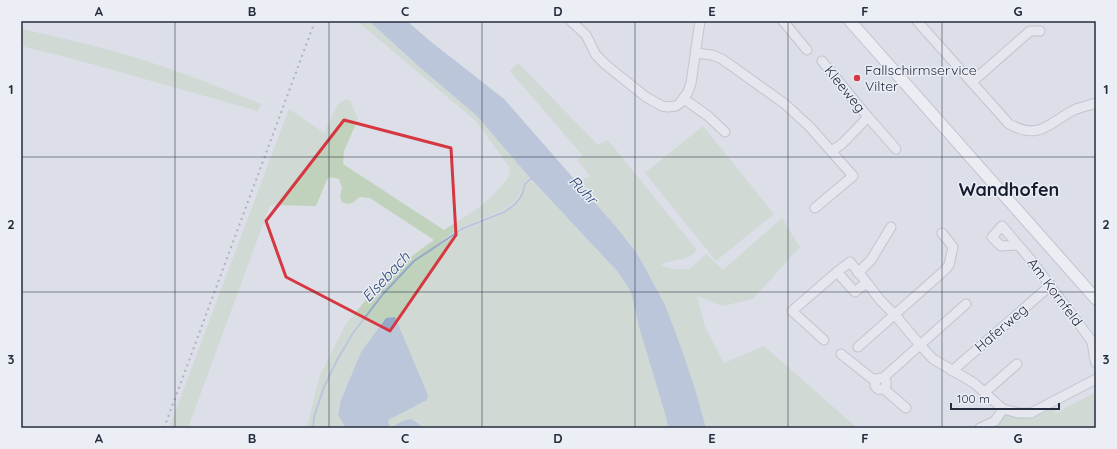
<svg xmlns="http://www.w3.org/2000/svg" width="1117" height="449" viewBox="0 0 1117 449" font-family="Quicksand,sans-serif">
  <style>
    .green { fill: #c0d2bc }
    .water { fill: #94a9ca }
    .lines { fill: none; stroke-linecap: round; stroke-linejoin: round }
    .stream { stroke: #94a9ca; stroke-width: 2 }
    .minor-casing { stroke: #a1a6b1; stroke-width: 11 }
    .major-casing { stroke: #9ba2b4; stroke-width: 13 }
    .minor { stroke: #eff0f5; stroke-width: 9 }
    .major { stroke: #fff; stroke-width: 11 }
    .rail { stroke: #757d92; stroke-width: 2; stroke-dasharray: 2 4; stroke-linecap: butt }
    .marked { fill: none; stroke: #d63741; stroke-width: 3; stroke-linejoin: round }
    .grid { fill: none; stroke: #252c3e; stroke-width: 1; stroke-opacity: 0.55 }
    .poi-dot { fill: #d63741; stroke: #ebeef5; stroke-width: 1.5 }
    .labels { text-anchor: middle; stroke-width: 3; stroke-linejoin: round; paint-order: stroke }
    .poi-label { font-size: 14px; fill: #252c3e; stroke: #ebeef5; text-anchor: start }
    .street-label { font-size: 14px; fill: #252c3e; stroke: #ebeef5 }
    .water-label { font-size: 15px; font-style: italic; fill: #2d4674; stroke: #ebeef5 }
    .district-label { font-size: 18px; font-weight: bold; fill: #171d2f; stroke: #ebeef5 }
    .neatline { fill: none; stroke: #252c3e; stroke-width: 1.5 }
    .grid-label { font-size: 13px; text-anchor: middle; font-weight: bold; fill: #252c3e }
  </style>
  <rect width="100%" height="100%" fill="#dcdfe7"/>
  <!-- green -->
  <g class="green">
    <path d="M357 21H369L409 58 477 116 530 177 524 184 522 190 518 197 512 204 503 210 461 228 448 236 438 244 440 245 462 231 501 215 514 206 521 199 526 185 532 181 573 224 618 272 631 292 639 327 666 417 668 428H422L416 420 390 428 387 420 427 400 386 318 361 352 341 400 338 415 346 428H307L320 375 346 324 387 274 434 240 370 198 360 197 352 203 347 204 342 202 340 197 342 188 339 179 329 177 326 182 316 206 270 205 188 428H169L289 109 324 133 338 104 346 99 350 100 358 119 344 151 343 164 444 230 480 207 496 192 509 177 510 168 476 121Z"/>
    <path d="M21 29C63 38 105 48 146 61 185 73 223 89 261 104L258 111 74 59 21 46Z"/>
    <path d="M518 63 598 145 608 140 697 250C685 264 674 257 661 265L672 269H690L706 254 723 270 782 218 800 247 753 299 722 306 697 296 705 327 724 363 764 346 857 428H706L696 392 638 253 617 228 577 182 590 176 577 160 583 156 510 71Z"/>
    <path d="M703 126 774 214 716 261 645 173Z"/>
    <path d="M1096 392V428H984L1005 413 1022 417H1035L1052 408 1056 413Z"/>
  </g>
  <!-- water -->
  <g class="water">
    <path d="M369 21H407L430 41 504 99 617 228 637 253 665 305 682 350 696 392 706 428H668L666 417 639 327 631 292 618 272 531 179 477 116 416 64Z"/>
    <path d="M395 317 428 395 427 400 388 420 390 428C404 421 411 413 422 428H346L338 415 341 400 361 352 386 318Z"/>
  </g>
  <g class="lines">
    <!-- stream -->
    <path class="stream" d="M313 428 314 417 324 387 337 360 353 333 383 294 414 261 462 229 504 212 514 205 520 198 523 192 525 184 532 178"/>
    <!-- minor casing -->
    <g class="minor-casing">
      <g id="minor">
        <path d="M571 21 586 35 596 55 606 65 646 97 662 106 668 107 676 106 680 103 688 92 691 83 700 21"/>
        <path d="M783 21 807 50"/>
        <path d="M917 21 1009 124C1039 140 1047 125 1072 111 1079 107 1088 106 1096 103"/>
        <path d="M696 53 712 55 722 59 785 104 810 127 853 176 815 208"/>
        <path d="M822 61 868 117"/>
        <path d="M972 82 1030 31H1040"/>
        <path d="M684 99 708 116 725 132"/>
        <path d="M832 151 843 143 868 117 896 149"/>
        <path d="M1018 245 1001 246 992 237 1002 226 1031 260 1091 340C1094 347 1093 355 1096 363"/>
        <path d="M858 273 871 260 891 227"/>
        <path d="M868 284 850 262 837 272 855 292 862 286 868 284 880 300 895 315 920 345 933 359 974 383 1003 409 1018 413H1031L1096 379"/>
        <path d="M824 340 792 311 837 272"/>
        <path d="M858 347 945 270 949 265 953 247 942 233"/>
        <path d="M841 354 875 381"/>
        <path d="M952 371 1051 285"/>
        <path d="M883 378 886 381V386L883 389C879 390 876 389 875 385L876 379 881 378H883L966 304"/>
        <path d="M884 389 906 408"/>
        <path d="M985 392 1017 364"/>
        <path d="M980 428 995 421 1003 409"/>
      </g>
    </g>
    <!-- major casing -->
    <g class="major-casing">
      <path id="major" d="M850 21 1096 299"/>
    </g>
    <!-- minor -->
    <use href="#minor" class="minor"/>
    <!-- major -->
    <use href="#major" class="major"/>
    <!-- rail -->
    <path class="rail" d="M164 428 315 21"/>
  </g>
  <!-- marked area -->
  <path d="M0 0H1117V449H0ZM344 120 451 148 456 235 390 331 286 277 266 221Z" fill="#dcdfe7" fill-opacity=".55" fill-rule="evenodd"/>
  <path class="marked" d="M344 120 451 148 456 235 390 331 286 277 266 221Z"/>
  <!-- grid -->
  <path class="grid" d="M175 21V428M329 21V428M482 21V428M635 21V428M788 21V428M942 21V428M21 157H1096M21 292H1096"/>
  <!-- markers -->
  <circle class="poi-dot" cx="857" cy="78" r="4"/>
  <g class="labels">
    <!-- poi labels -->
    <g class="poi-label">
      <text x="865" y="75">Fallschirmservice<tspan x="865" dy="16">Vilter</tspan></text>
    </g>
    <!-- street labels -->
    <g class="street-label">
      <text transform="translate(845 89) rotate(51)" y="5">Kleeweg</text>
      <text transform="translate(1055 292) rotate(53)" y="5">Am Kornfeld</text>
      <text transform="translate(1001 328) rotate(-41)" y="5">Haferweg</text>
    </g>
    <!-- water labels -->
    <g class="water-label">
      <text transform="translate(583 190) rotate(46)" y="5">Ruhr</text>
      <text transform="translate(386 277) rotate(-47)" y="5">Elsebach</text>
    </g>
    <!-- district labels -->
    <g class="district-label">
      <text x="1009" y="196">Wandhofen</text>
    </g>
  </g>
  <!-- border -->
  <rect width="1117" height="449" fill="none" stroke="#ebeef5" stroke-width="44"/>
  <!-- scale -->
  <path d="M951 403v6h108v-6" fill="none" stroke="#252c3e" stroke-width="2"/>
  <text x="957" y="403" font-size="12" fill="#252c3e" stroke="#ebeef5" stroke-width="3" paint-order="stroke">100 m</text>
  <rect x="22" y="22" width="1073" height="405" class="neatline"/>
  <g class="grid-label">
    <text x="99" y="16">A</text>
    <text x="252" y="16">B</text>
    <text x="405" y="16">C</text>
    <text x="558" y="16">D</text>
    <text x="712" y="16">E</text>
    <text x="865" y="16">F</text>
    <text x="1018" y="16">G</text>
    <text x="11" y="94">1</text>
    <text x="1106" y="94">1</text>
    <text x="11" y="229">2</text>
    <text x="1106" y="229">2</text>
    <text x="11" y="364">3</text>
    <text x="1106" y="364">3</text>
    <text x="99" y="443">A</text>
    <text x="252" y="443">B</text>
    <text x="405" y="443">C</text>
    <text x="558" y="443">D</text>
    <text x="712" y="443">E</text>
    <text x="865" y="443">F</text>
    <text x="1018" y="443">G</text>
  </g>
</svg>
